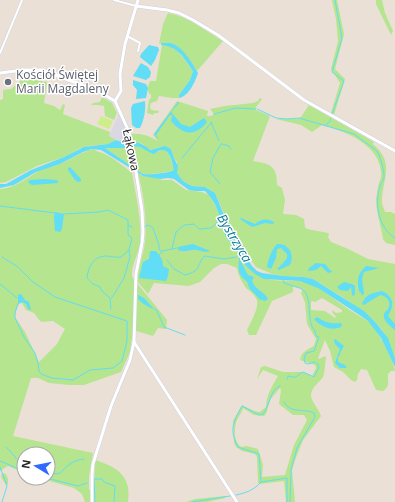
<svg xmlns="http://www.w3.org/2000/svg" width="395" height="502" viewBox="0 0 395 502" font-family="'Open Sans',sans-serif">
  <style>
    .industrial { fill: #dad8e2 }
    .green { fill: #b5e58e; fill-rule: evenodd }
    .pitch { fill: #cdee89 }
    .water { fill: #61ddf5; fill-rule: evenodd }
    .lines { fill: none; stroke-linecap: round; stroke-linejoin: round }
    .stream { stroke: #61ddf5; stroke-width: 1 }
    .street-casing { stroke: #ccd2e1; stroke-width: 3 }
    .secondary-casing { stroke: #ccd2e1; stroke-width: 4 }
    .street { stroke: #fff; stroke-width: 2 }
    .secondary { stroke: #fff; stroke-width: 3 }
    .worship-dot { fill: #6b7280; stroke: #fff; stroke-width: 1.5 }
    .labels { text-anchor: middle; stroke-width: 3; stroke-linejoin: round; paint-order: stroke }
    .worship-label { font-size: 12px; fill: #5b616d; stroke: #fff; text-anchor: start }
    .street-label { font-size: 12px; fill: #262626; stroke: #fff }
    .water-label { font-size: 13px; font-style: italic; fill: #06779b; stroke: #fff }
  </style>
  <rect width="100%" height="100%" fill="#ebe0d6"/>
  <!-- industrial -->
  <path class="industrial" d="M119 113 128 133 131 148 109 136Z"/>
  <!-- green -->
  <g class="green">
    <path d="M332 0H337L344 34 335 69 345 79 334 115 331 113 340 83 331 69 338 41 336 19Z"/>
    <path d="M376 0H382L385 13 393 31 391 35 376 4Z"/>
    <path d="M168 13C188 16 205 31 223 41L197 71 193 65 178 47 161 43 159 44 163 24Z"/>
    <path d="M162 45C178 46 184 59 193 71L190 80 179 95V98H172L159 96 157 101 151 103 150 107 151 110 159 111 158 113H154L153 115 147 113 149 100 151 98V95C146 92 148 85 150 81H156Z"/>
    <path d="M24 78 47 82 44 103 54 106 60 110 63 104 65 105 63 114 110 132 109 136 116 140 108 144 89 146 79 149 64 157 37 166 6 182 0 183V100L3 99V90L11 89Z"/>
    <path d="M102 97 112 103 117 113 114 120 105 116 104 106 98 105H91L93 103 100 102Z"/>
    <path d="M260 98 262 99 256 107V110L270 116 253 161C270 164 277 165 277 185L282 188 285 200 283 214 296 215 304 219 305 227 307 229 328 233 329 234 328 237 331 242 346 248 368 259 395 264V358C392 351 390 343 387 337 373 313 337 294 313 279L304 277 283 276 272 274 256 267 234 236 215 193 205 187 192 186 183 181 177 173V162L174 158 171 149 161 147 149 150 143 144 132 141V134C142 133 149 136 158 141L153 135 177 101 208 111 207 116H211L214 114 210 109 225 106 253 103 258 101Z"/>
    <path d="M309 105 374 142 373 144C395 163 383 177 382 200 381 204 384 208 385 212H391L395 214V245L386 243 383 239C381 226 376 212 376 199 377 195 377 191 378 187 379 182 382 178 381 172 379 144 345 131 322 125L312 132 301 125 276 119H298L301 117Z"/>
    <path d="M133 145C143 147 148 152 158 152L161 150H166L169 154 175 170C169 172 148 175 143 174L105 148H120Z"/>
    <path d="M94 149C97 152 98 151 102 153 113 157 123 166 132 173 136 196 142 220 140 244 138 255 131 266 132 277L167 320 166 329 158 328 153 336 133 330 130 352 121 372 84 385H69L49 383 38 378H31L13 436 93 453 89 476V490L94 489 95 460C117 467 132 476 128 502H85L82 494 85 492 82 494 74 488 39 478H48V454H24V473L8 466 0 471V189C16 188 26 178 39 171 45 168 53 167 60 164 71 160 82 151 94 149ZM22 303 26 310 34 313 41 322 53 321 65 329 57 344 39 362 25 332 15 317 16 310 19 304Z"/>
    <path d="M137 173 143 176 154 177 162 180H172L186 190 202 192 209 195 217 209 226 235 244 261V264C262 280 266 280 291 281 296 281 300 280 306 282 320 287 332 298 344 306 352 312 360 316 368 321 376 328 395 362 395 371H391L388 374C387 381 391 386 383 391L376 390 367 370 361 369 358 374 357 380 355 382 351 380 343 372 334 367 330 351 325 340 318 358 319 359 325 356 326 358C325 363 325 372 323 377 319 383 311 387 311 396 312 403 319 409 321 416L303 440 295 460 292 470 295 502H286L284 481 260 484 258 483 257 457 255 454 242 451 236 447 234 443 233 421 242 405 254 411 260 412 266 407C266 396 272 386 278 376L263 370 257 379 261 367 265 366 283 372H304L312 376 316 368 315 365 300 360C301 352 308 349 314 346L316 339 307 324 305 302 301 293 303 289 293 286V292L272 301 256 335H249L247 330C251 322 259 308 257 300 255 295 250 291 246 288 242 282 238 275 237 268L227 264H221L214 268 200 282 189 286 154 283 148 294 137 281C138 269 142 259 144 248 148 232 144 187 137 173ZM322 298 342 310V312L336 313 333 310 332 312 336 317 335 318 325 311 311 310V302L312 301 315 302ZM280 388 281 390 279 404 293 415H304L307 420 294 445 285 475 262 477 263 465 258 449 247 446 241 447C234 442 234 431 236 423 237 418 242 413 243 408L254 415 264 416 266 414 270 400Z"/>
    <path d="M2 473 6 474 8 479V484L6 485 1 477Z"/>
    <path d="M226 496 225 498 207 502H186L195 499Z"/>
  </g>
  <!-- pitch -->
  <path class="pitch" d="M101 116 113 121 109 129 97 124Z"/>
  <!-- water -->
  <g class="water">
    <path d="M161 43C164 43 167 43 170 43 183 46 192 63 198 73 195 82 189 96 179 98V95L190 80 193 71C183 57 179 47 161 45Z"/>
    <path d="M149 45 158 47 159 50 155 60 151 66 140 57 141 54Z"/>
    <path d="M141 63 148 67 151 72 150 77 146 80 133 76 139 66Z"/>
    <path d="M133 80 146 84 148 88 146 98 136 99 137 90 133 85Z"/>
    <path d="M145 101C146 110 144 120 140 128H136L132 125 131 108 133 104Z"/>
    <path d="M178 102 179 103 171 112 181 124 190 127 204 118 207 122C195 137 183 135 171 121L172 115H170L156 135 158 138V139L154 134Z"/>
    <path d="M116 140C129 146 135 136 150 150L165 146 171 149 174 158 178 166 177 173 183 181 188 184 192 186 205 187 215 193 233 237 252 266 257 271 262 273 283 276 304 277 313 279 364 311 376 323 388 338 395 358V367L381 338 368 321 361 316 318 288 300 281 264 279 255 274 245 265 240 255V260L248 275 254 277 252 281C255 290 264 291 268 299L265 301 259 299C257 295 254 294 251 290 248 287 249 285 247 282 246 280 242 278 241 276 236 269 241 259 238 252 235 246 228 241 225 235 221 220 217 202 205 191H195L189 190 174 179 168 178 160 179 143 176 101 150 92 149 83 152 60 164 36 172 14 185 0 188V184H6L31 170 64 157 84 147 108 144ZM131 146 140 147 153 154C157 153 158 150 162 150 170 149 173 164 174 170 169 173 149 175 143 174L105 148H126Z"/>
    <path d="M70 167 81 179V181L78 182 75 180 68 170V168Z"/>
    <path d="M43 179 56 180 58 181V183L32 185 28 182 30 180Z"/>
    <path d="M55 212 64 214 62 229 60 232 55 231 54 217Z"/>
    <path d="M241 218 255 224C261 219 267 218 274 222L273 224 265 223 252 227 240 219Z"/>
    <path d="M193 244 210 251C206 253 202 251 197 250 190 249 186 253 178 250V247Z"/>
    <path d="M277 244C289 243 295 255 290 265L279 270 277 269 284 262 287 258V254L281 248 277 249 276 258 271 269 267 267C268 260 272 249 277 244Z"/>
    <path d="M150 251H156C160 256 163 259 163 266L169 269 168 276 166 281 139 278 143 262 149 259Z"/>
    <path d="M316 263 325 264 330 270 332 271V272L328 273 321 266 316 270 308 271 309 268Z"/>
    <path d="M366 266 379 268 364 272 362 279 364 293 362 296 361 293 359 291C357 281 357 274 366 266Z"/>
    <path d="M344 282 352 284 355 286V294L354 296 352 295 351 287 348 291 340 290 337 287 341 284Z"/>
    <path d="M382 291C394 297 395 305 388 316L395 324V330C391 327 382 320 384 314 384 313 387 310 388 309 392 302 387 296 380 295L364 305 362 304C365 294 373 293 382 291Z"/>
    <path d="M21 294 25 300 29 302 31 310 28 309 26 304 22 302 18 304V295Z"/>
    <path d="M138 295 144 298 154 309C149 308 142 303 138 299Z"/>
    <path d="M317 317C326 323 331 324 341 323L342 325 341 327C331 331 321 327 314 319Z"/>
    <path d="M335 339 344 346 340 353V355L338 357V362L345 365 347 368H340L335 363 340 349 335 344 334 340Z"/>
  </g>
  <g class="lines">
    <!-- stream -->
    <g class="stream">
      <path d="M257 109 276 118 287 119 299 118 354 134 377 151C380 156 385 173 384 178 383 181 380 184 380 187 374 204 379 229 395 238"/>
      <path d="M214 114 236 108 255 109"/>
      <path d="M332 114 344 81 332 72 342 38 335 0"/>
      <path d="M211 122 219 141"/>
      <path d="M325 126 330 121 331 118"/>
      <path d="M222 144 229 146 231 149"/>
      <path d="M182 158 211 123"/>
      <path d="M220 184 210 172 213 158 221 144"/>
      <path d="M0 206 55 213"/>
      <path d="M64 214 99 212 108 210 128 220V225L132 227"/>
      <path d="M144 227 148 225 153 228 159 245V249L162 252 159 255"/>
      <path d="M172 249 176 232 184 225 194 224 199 229 211 228 220 220"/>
      <path d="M162 251 177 248"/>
      <path d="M2 257 18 267 33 282 55 297 127 321V341L122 361 113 368 90 370 73 380 52 378 41 374 39 371 38 363 35 353 24 337 15 318V313L18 304"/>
      <path d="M167 260 174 269 185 275C188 274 192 273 195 271 200 267 199 260 205 256L224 259 236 257"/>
      <path d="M283 280 284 283C287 284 290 285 293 286 296 287 300 288 302 289 314 296 305 322 315 331L316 336 319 337 314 351 306 353 304 359 305 363 308 364 315 362"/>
      <path d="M0 284 17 298"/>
      <path d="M111 298 113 296 124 278 130 257 129 250"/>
      <path d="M111 309 110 298 102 291 100 287 93 284 87 278C88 267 93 257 105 256 111 256 116 258 121 257L129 250 132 238 128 235V226"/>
      <path d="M154 309 157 311 164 327 185 335"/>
      <path d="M287 379 288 376C300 379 295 375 303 372L314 377 319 367 317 363"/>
      <path d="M284 402C290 414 303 408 314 413L315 417 297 448 291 470 290 502"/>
      <path d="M6 447C13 453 16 461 24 464"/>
      <path d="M0 461 24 471"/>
      <path d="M0 467 7 486 2 502"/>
      <path d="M48 471 56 474 60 473C68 465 73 460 84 459"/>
      <path d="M46 478 78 486 87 483"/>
      <path d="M261 482 287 478V502"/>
      <path d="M236 495C246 493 254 490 261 482L259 454 238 447C229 430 233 422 242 406L259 415 263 414C270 407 269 390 280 386"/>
      <path d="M95 502 94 479H102L104 482 115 486 114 502"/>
      <path d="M192 502 230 496"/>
    </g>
    <!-- street casing -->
    <g class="street-casing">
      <g id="street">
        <path d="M114 0 136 6"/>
        <path d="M127 36 140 43 138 51"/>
        <path d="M0 53 22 0"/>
      </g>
    </g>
    <!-- secondary casing -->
    <g class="secondary-casing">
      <g id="secondary">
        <path d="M136 6 167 10 179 13 193 20 218 35 304 100 395 151"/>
        <path d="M0 73 23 70H42L98 91 115 101"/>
        <path d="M115 101 121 91 120 74 125 44 138 0"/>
        <path d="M134 342 237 502"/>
        <path d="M92 502V474L93 464 111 406 130 360 134 342 136 274 142 243 143 232 142 211 131 140 129 132 115 101"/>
      </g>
    </g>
    <!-- street -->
    <use href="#street" class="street"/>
    <!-- secondary -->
    <use href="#secondary" class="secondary"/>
  </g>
  <!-- markers -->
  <circle class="worship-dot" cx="8" cy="82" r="4"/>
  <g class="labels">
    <!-- worship labels -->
    <g class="worship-label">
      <text x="16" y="79">Kościół Świętej<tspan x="16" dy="14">Marii Magdaleny</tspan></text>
    </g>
    <!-- street labels -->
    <g class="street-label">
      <text transform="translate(131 150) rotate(78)" y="4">Łąkowa</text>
    </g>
    <!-- water labels -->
    <g class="water-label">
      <text transform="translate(235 238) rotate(59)" y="5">Bystrzyca</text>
    </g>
  </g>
  <!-- north arrow -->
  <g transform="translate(36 466) rotate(280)"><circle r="19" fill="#ffffff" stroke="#a8a8a8"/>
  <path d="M0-3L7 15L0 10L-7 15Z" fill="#2f6bff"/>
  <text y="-6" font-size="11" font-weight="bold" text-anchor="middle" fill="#262626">N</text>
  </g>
</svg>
